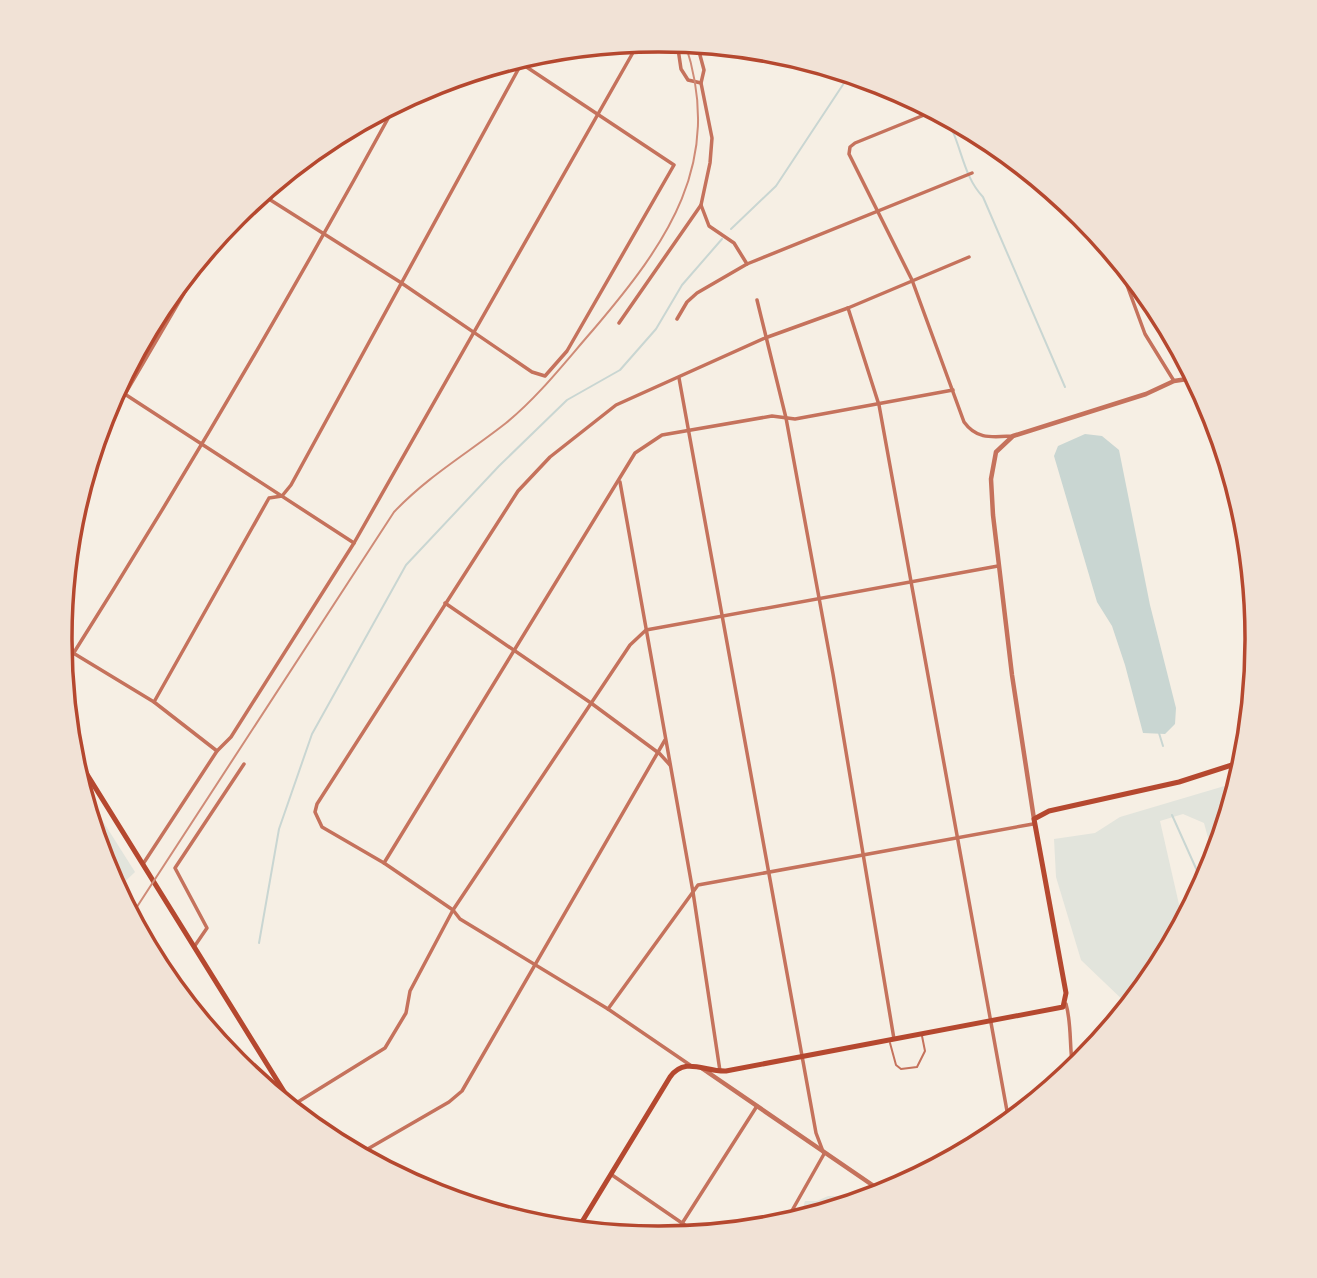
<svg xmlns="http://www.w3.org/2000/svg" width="1317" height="1278" viewBox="0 0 1317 1278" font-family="Ubuntu,sans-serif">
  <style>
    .green { fill: #e2e4dc }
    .water { fill: #c9d6d2 }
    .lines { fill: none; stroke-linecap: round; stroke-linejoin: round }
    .stream { stroke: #c9d6d2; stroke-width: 2 }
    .service { stroke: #c5725c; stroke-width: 2 }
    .minor { stroke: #c5725c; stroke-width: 3.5 }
    .tertiary { stroke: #c5725c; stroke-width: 4.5 }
    .secondary { stroke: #b5482f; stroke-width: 5 }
    .rail { stroke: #cf8b77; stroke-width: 2 }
    .rim { fill: none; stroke: #b5482f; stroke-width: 3.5 }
  </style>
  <rect width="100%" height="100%" fill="#f6efe4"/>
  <!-- green -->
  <g class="green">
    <path d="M1238 782 1214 860 1204 823 1183 814 1160 821 1183 922 1156 972 1127 1004 1081 960 1056 877 1054 839 1095 833 1120 817Z"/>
    <path d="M80 785 135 872 117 889 105 868Z"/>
    <path d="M828 1196H838L847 1205 800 1217 805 1201H817Z"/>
  </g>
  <!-- water -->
  <path class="water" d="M1085 434 1102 436 1119 450 1150 605 1176 708 1175 724 1165 734 1143 733 1125 665 1112 626 1097 602 1054 456 1058 446Z"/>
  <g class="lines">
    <!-- stream -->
    <g class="stream">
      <path d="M944 116C962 141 961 174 983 197L1065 387"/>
      <path d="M731 229 776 186 850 74"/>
      <path d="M1159 733 1163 746"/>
      <path d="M1172 815 1203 884"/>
      <path d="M259 943 279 829 312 734 406 565 499 466 567 400 620 370 656 329 682 285 722 239"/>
    </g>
    <!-- service -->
    <path class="service" d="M890 1043 896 1065 901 1069 917 1067 925 1051 922 1036"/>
    <!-- minor -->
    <g class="minor">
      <path d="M677 42 681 69 688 80 701 83"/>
      <path d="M697 44 704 70 701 83 712 138 710 163 701 205 709 226 734 243 747 264"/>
      <path d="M934 111 855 143 850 147 849 154 912 280 964 422C977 440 992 437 1013 436"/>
      <path d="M261 194 400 282 532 372 545 376 567 351 674 165 516 60"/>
      <path d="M1117 258 1145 334 1174 381"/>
      <path d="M757 300 786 418 833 674 894 1039"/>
      <path d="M848 308 879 405 1009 1122"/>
      <path d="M677 319 687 302 697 293 747 264 972 173"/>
      <path d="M619 323 701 205"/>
      <path d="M679 378 816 1133 824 1154 785 1223"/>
      <path d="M117 389 354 543"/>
      <path d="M94 447 214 242"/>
      <path d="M620 482 693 892 720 1071"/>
      <path d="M445 603 591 703 660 754 670 765"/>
      <path d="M60 645 154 702 217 751"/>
      <path d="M63 670C180 485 291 296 396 104"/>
      <path d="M154 702 269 498 282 496 291 485 525 57"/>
      <path d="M384 863 635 453 662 435 772 416 795 419 953 390"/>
      <path d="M143 864 217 751 231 737 354 543 639 42"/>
      <path d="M194 947 207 928 175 868 244 764"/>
      <path d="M1066 1004C1072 1025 1069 1047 1073 1069"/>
      <path d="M608 1009 698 885 1033 824"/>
      <path d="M690 1065 608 1009 460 919 453 910 384 863 322 827 315 812 317 804 518 491 550 457 616 405 765 338 848 308 969 257"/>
      <path d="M293 1105 385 1048 406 1013 410 991 453 910 630 645 646 630 998 566"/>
      <path d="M359 1154 449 1102 462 1091 665 740"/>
      <path d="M612 1175 698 1234"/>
      <path d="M674 1236 757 1106"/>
    </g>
    <!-- tertiary -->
    <g class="tertiary">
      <path d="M1034 819 1012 675 993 515 991 479 996 452 1013 436 1146 394 1174 381 1194 378"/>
      <path d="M703 1069 884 1193"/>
    </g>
    <!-- secondary -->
    <g class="secondary">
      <path d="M70 747 298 1114"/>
      <path d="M577 1230 670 1077C685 1056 705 1072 726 1071L1063 1007 1066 993 1034 819 1049 811 1179 782 1244 761"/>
    </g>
    <!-- rail -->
    <path class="rail" d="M131 916 394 512C428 476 468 453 506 423 539 396 565 362 593 330 667 243 725 163 685 43"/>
  </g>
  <!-- crop -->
  <path d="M0 0H1317V1278H0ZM658 52H659A586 586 0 0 1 1245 638V640A586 586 0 0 1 659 1226H658A586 586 0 0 1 72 640V638A586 586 0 0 1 658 52Z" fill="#f1e2d6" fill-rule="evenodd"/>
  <path class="rim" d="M658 52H659A586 586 0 0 1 1245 638V640A586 586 0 0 1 659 1226H658A586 586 0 0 1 72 640V638A586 586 0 0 1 658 52Z"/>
</svg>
